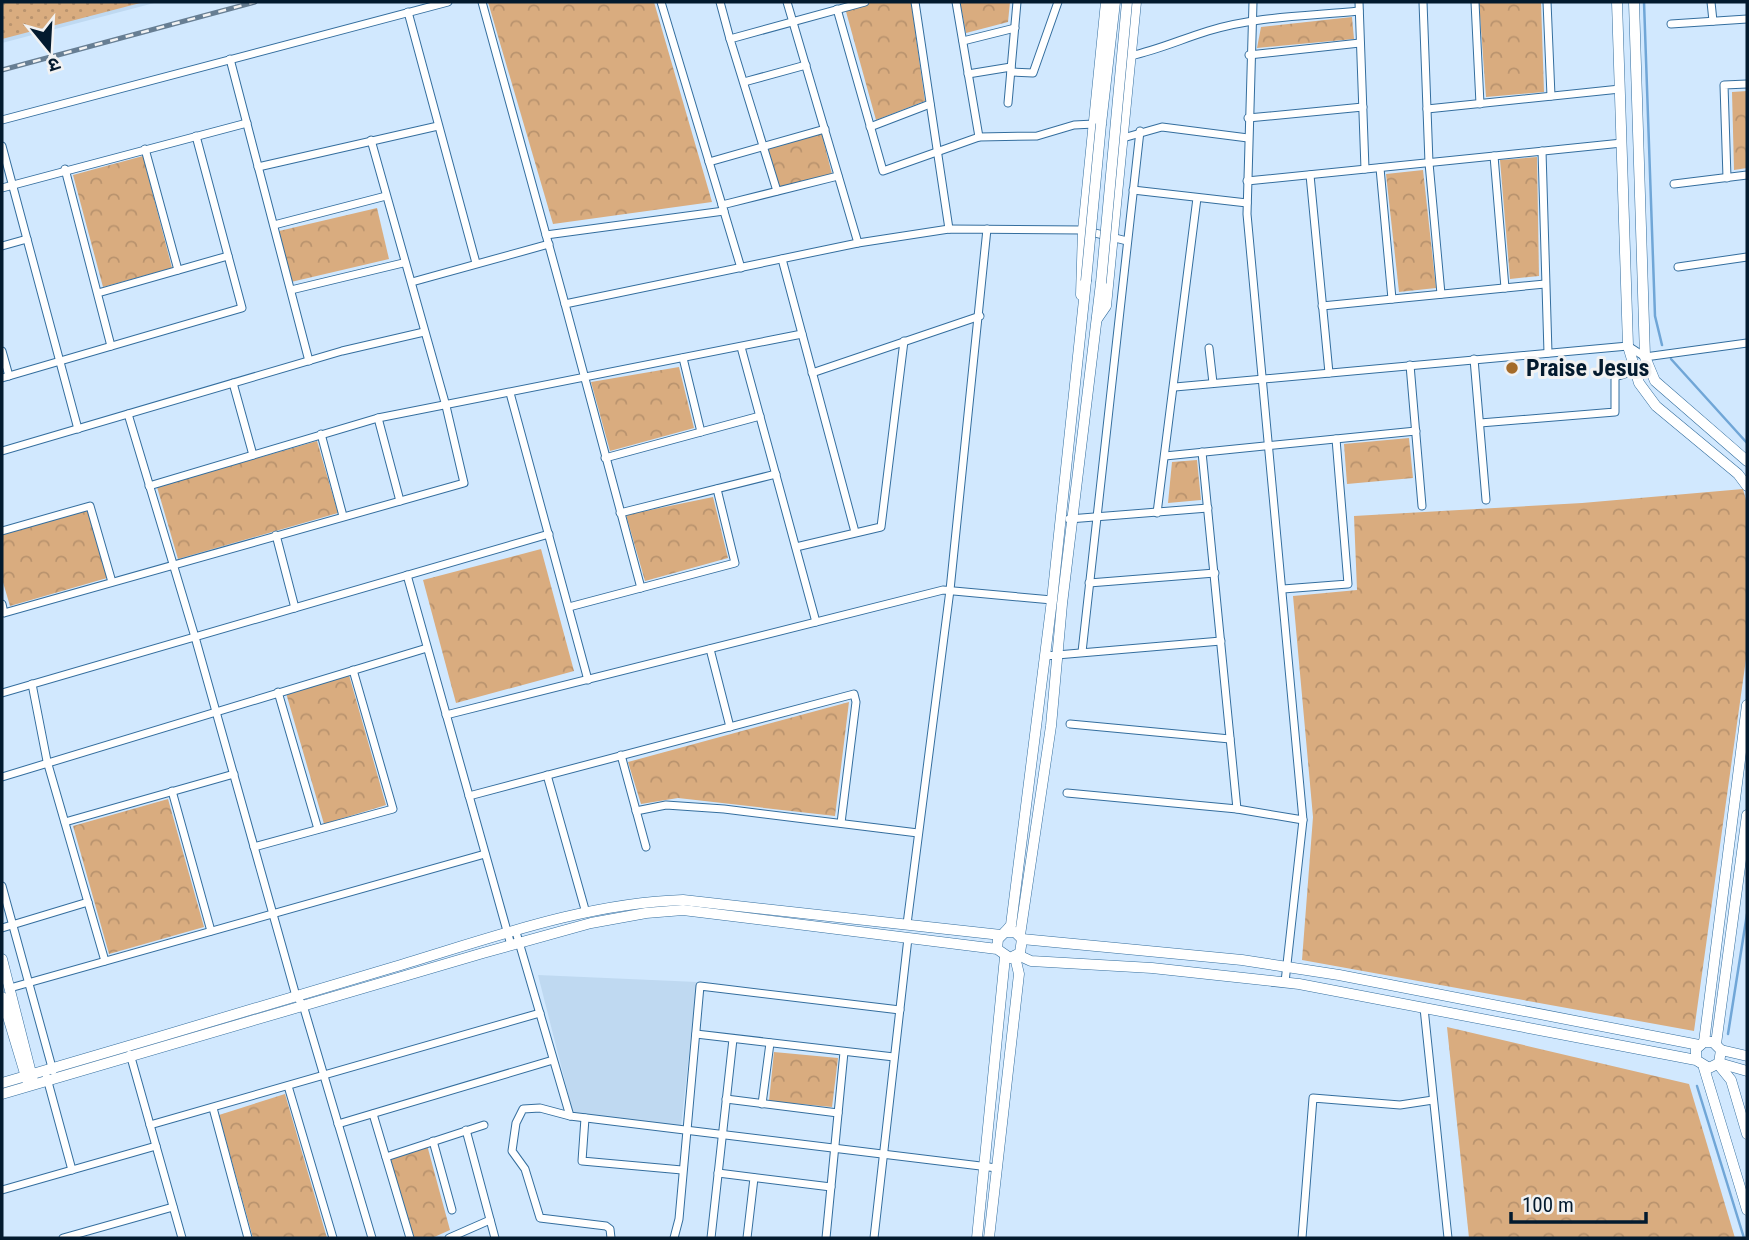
<svg xmlns="http://www.w3.org/2000/svg" width="1749" height="1240" viewBox="0 0 1749 1240" font-family="'Roboto Condensed','Noto Sans Devanagari',sans-serif">
  <style>
    .built { fill: #bfd9f1 }
    .grass { fill: url(#grass-dots) }
    .park { fill: url(#park-crowns) }
    .lines { fill: none; stroke-linecap: round; stroke-linejoin: round }
    .stream { stroke: #70a6d7; stroke-width: 2.5 }
    .street-casing { stroke: #346e9e; stroke-width: 9 }
    .secondary-casing { stroke: #346e9e; stroke-width: 11 }
    .street { stroke: #fff; stroke-width: 7 }
    .secondary { stroke: #fff; stroke-width: 10 }
    .rail-casing { stroke: #677e93; stroke-width: 5 }
    .rail { stroke: #f2f2f2; stroke-width: 2.5; stroke-dasharray: 8; stroke-linecap: butt }
    .secondary-bridge-casing { stroke: #346e9e; stroke-width: 11; stroke-linecap: butt }
    .secondary-bridge { stroke: #fff; stroke-width: 10 }
    .poi-dot { fill: #a46b29; stroke: #f2f2f2; stroke-width: 2.5 }
    .labels { text-anchor: middle; stroke-width: 6; stroke-linejoin: round; paint-order: stroke }
    .poi-label { font-size: 24px; font-weight: bold; fill: #031a2e; stroke: #f2f2f2; text-anchor: start }
  </style>
  <defs>
    <pattern id="grass-dots" width="8" height="8" patternUnits="userSpaceOnUse" patternTransform="scale(1.75)"><rect width="8" height="8" fill="#d9ac7f"/><path d="M2 2h.1M6 6h.1" fill="none" stroke="#b9936e" stroke-width="1.8" stroke-linecap="round"/></pattern>
    <pattern id="park-crowns" width="20" height="18" patternUnits="userSpaceOnUse" patternTransform="scale(1.75)"><rect width="20" height="18" fill="#d9ac7f"/><path d="M2 6a3 3 0 1 1 6 0M12 15a3 3 0 1 1 6 0" fill="none" stroke="#b9936e"/></pattern>
  </defs>
  <rect width="100%" height="100%" fill="#d1e8fe"/>
  <!-- built -->
  <g class="built">
    <path d="M2 2H158L2 43Z"/>
    <path d="M538 975 697 982 681 1127 573 1113Z"/>
  </g>
  <!-- grass -->
  <path class="grass" d="M2 2H144L2 39Z"/>
  <!-- park -->
  <g class="park">
    <path d="M488 2H654L712 202 553 224Z"/>
    <path d="M868 2H911L925 101 876 120 845 8Z"/>
    <path d="M960 2H1010L1008 22 966 33Z"/>
    <path d="M1479 2H1541L1544 92 1486 97Z"/>
    <path d="M1352 17 1354 39 1257 48 1261 27Z"/>
    <path d="M1747 91V168L1734 170 1732 92Z"/>
    <path d="M821 131 832 174 774 189 763 147Z"/>
    <path d="M143 156 172 268 103 287 73 175Z"/>
    <path d="M1537 157 1539 276 1510 279 1500 160Z"/>
    <path d="M1423 170 1436 288 1399 292 1386 174Z"/>
    <path d="M377 208 389 259 291 282 279 231Z"/>
    <path d="M679 367 694 428 610 451 591 382Z"/>
    <path d="M1409 438 1413 478 1347 484 1344 444Z"/>
    <path d="M317 441 338 513 178 559 157 487Z"/>
    <path d="M1197 460 1201 500 1168 503 1172 462Z"/>
    <path d="M1743 489 1747 504V652L1694 1031 1302 960 1313 817 1293 596 1357 590 1354 516 1582 503Z"/>
    <path d="M713 497 728 558 645 581 626 515Z"/>
    <path d="M88 510 107 578 10 606 2 579V534Z"/>
    <path d="M541 549 574 671 456 703 423 580Z"/>
    <path d="M349 675 386 805 324 824 286 693Z"/>
    <path d="M849 702 835 816 678 798 641 804 628 762Z"/>
    <path d="M168 799 204 927 109 954 73 826Z"/>
    <path d="M1447 1027 1689 1084 1735 1238H1469Z"/>
    <path d="M774 1052 838 1058 832 1107 769 1101Z"/>
    <path d="M285 1094 327 1238H253L219 1115Z"/>
    <path d="M427 1145 450 1230 432 1238H414L390 1158Z"/>
  </g>
  <g class="lines">
    <!-- stream -->
    <g class="stream">
      <path d="M1644 2 1655 316 1662 345"/>
      <path d="M1671 359 1747 443"/>
      <path d="M1728 1034 1747 914"/>
      <path d="M1697 1086 1744 1238"/>
    </g>
    <!-- street casing -->
    <g class="street-casing">
      <g id="street">
        <path d="M482 2 565 304"/>
        <path d="M661 2 741 268"/>
        <path d="M720 2 730 39"/>
        <path d="M787 2 858 243"/>
        <path d="M915 2 949 229"/>
        <path d="M1253 2 1247 214 1303 820 1285 982"/>
        <path d="M1359 2 1365 169"/>
        <path d="M1423 2 1429 163 1441 294"/>
        <path d="M1475 2 1480 104"/>
        <path d="M1547 2 1551 96"/>
        <path d="M1711 2 1713 21"/>
        <path d="M837 9 883 171 979 137 956 2"/>
        <path d="M408 12 476 263"/>
        <path d="M1671 24 1747 19"/>
        <path d="M963 41 1015 28"/>
        <path d="M1249 55 1360 43"/>
        <path d="M1130 56C1158 50 1182 39 1208 31 1256 16 1310 16 1359 11"/>
        <path d="M230 59 309 361"/>
        <path d="M1011 72 1033 73 1058 2"/>
        <path d="M968 74 1011 67"/>
        <path d="M744 82 806 65"/>
        <path d="M1008 103 1017 2"/>
        <path d="M1427 109 1620 89"/>
        <path d="M1248 118 1363 107"/>
        <path d="M2 120 448 2"/>
        <path d="M870 127 930 104"/>
        <path d="M979 137 1037 136 1074 125 1094 124"/>
        <path d="M1123 138 1162 127 1248 138"/>
        <path d="M2 146 78 429"/>
        <path d="M145 149 178 270"/>
        <path d="M1542 151 1548 353"/>
        <path d="M1494 156 1505 288"/>
        <path d="M709 162 825 129"/>
        <path d="M258 167 438 126"/>
        <path d="M1380 168 1392 299"/>
        <path d="M65 169 111 346"/>
        <path d="M1310 175 1329 373"/>
        <path d="M1727 178 1724 85 1747 84"/>
        <path d="M1247 181 1622 143"/>
        <path d="M1674 184 1747 175"/>
        <path d="M2 188 247 123"/>
        <path d="M1133 190 1247 203"/>
        <path d="M777 191 730 39 865 2"/>
        <path d="M722 205 838 176"/>
        <path d="M274 225 386 196"/>
        <path d="M546 235 724 211"/>
        <path d="M2 246 27 239"/>
        <path d="M782 259 855 532"/>
        <path d="M1678 267 1747 257"/>
        <path d="M412 282 549 244"/>
        <path d="M291 290 403 263"/>
        <path d="M98 293 228 256"/>
        <path d="M1322 306 1545 284"/>
        <path d="M741 347 816 622"/>
        <path d="M1209 348 1213 383"/>
        <path d="M2 351 9 376"/>
        <path d="M683 358 701 432"/>
        <path d="M1474 359 1486 500"/>
        <path d="M1410 365 1422 506"/>
        <path d="M812 373 980 316"/>
        <path d="M2 378 242 308 196 136"/>
        <path d="M233 383 253 455"/>
        <path d="M1175 387 1628 346 1645 357 1747 343"/>
        <path d="M510 393 588 680"/>
        <path d="M128 414 195 637 296 996 303 1005 372 1238"/>
        <path d="M378 418 400 501"/>
        <path d="M1480 423 1615 412V377L1634 371"/>
        <path d="M321 434 343 516"/>
        <path d="M2 451 342 351 424 332"/>
        <path d="M1202 452 1237 809"/>
        <path d="M1165 456 1416 431"/>
        <path d="M605 458 760 416"/>
        <path d="M149 486 378 418 802 334"/>
        <path d="M620 513 776 474"/>
        <path d="M1157 513 1197 198"/>
        <path d="M1069 519 1208 508"/>
        <path d="M2 531 90 506 112 582"/>
        <path d="M276 535 295 608"/>
        <path d="M796 547 881 527 904 341"/>
        <path d="M407 575 511 945"/>
        <path d="M1089 583 1215 573"/>
        <path d="M641 588 565 304 858 243 949 229 1083 230 1127 241"/>
        <path d="M1283 589 1348 584 1336 439"/>
        <path d="M2 604 4 613 464 483 446 406 371 140"/>
        <path d="M569 607 735 563 717 489"/>
        <path d="M710 649 730 727"/>
        <path d="M1082 652 1140 131"/>
        <path d="M1045 656 1221 641"/>
        <path d="M32 684 47 761 105 961"/>
        <path d="M278 692 318 829"/>
        <path d="M2 693 549 534"/>
        <path d="M446 715 943 590 1052 600"/>
        <path d="M1070 724 1230 739"/>
        <path d="M621 755 646 847"/>
        <path d="M547 775 586 913"/>
        <path d="M2 777 427 648"/>
        <path d="M172 791 211 931"/>
        <path d="M1067 793 1237 809 1303 820"/>
        <path d="M469 796 854 694 856 702 841 823"/>
        <path d="M636 811 666 805 724 809 918 833"/>
        <path d="M65 822 234 774"/>
        <path d="M254 847 393 809 353 670"/>
        <path d="M2 886 53 1071"/>
        <path d="M907 924 950 590 987 229"/>
        <path d="M2 928 88 902"/>
        <path d="M516 932 570 1116 997 1168"/>
        <path d="M10 988 485 854"/>
        <path d="M1424 1008 1448 1238"/>
        <path d="M696 1034 894 1057"/>
        <path d="M130 1054 182 1238"/>
        <path d="M45 1071 72 1170"/>
        <path d="M288 1086 333 1238"/>
        <path d="M726 1099 838 1113"/>
        <path d="M762 1104 770 1043"/>
        <path d="M213 1108 248 1238"/>
        <path d="M373 1114 410 1238"/>
        <path d="M570 1116 540 1108 523 1109 516 1123 512 1151 525 1169 540 1218 606 1226 610 1229 611 1238"/>
        <path d="M585 1118 582 1161 682 1170"/>
        <path d="M338 1124 553 1060"/>
        <path d="M150 1125 540 1013"/>
        <path d="M466 1130 495 1238"/>
        <path d="M433 1141 452 1210"/>
        <path d="M386 1157 484 1125"/>
        <path d="M718 1173 831 1187"/>
        <path d="M2 1190 156 1146"/>
        <path d="M63 1238 173 1207"/>
        <path d="M449 1238 490 1220"/>
        <path d="M674 1238 679 1219 700 986 900 1010"/>
        <path d="M711 1238 733 1039"/>
        <path d="M747 1238 754 1178"/>
        <path d="M826 1238 844 1052"/>
        <path d="M874 1238 908 938"/>
        <path d="M1302 1238 1313 1098 1400 1105 1433 1100"/>
      </g>
    </g>
    <!-- secondary casing -->
    <g class="secondary-casing">
      <g id="secondary">
        <path d="M1617 2 1628 346 1639 383 1656 406 1738 474 1747 486"/>
        <path d="M1634 2 1645 357 1655 381 1747 461"/>
        <path d="M1101 124 1115 2"/>
        <path d="M1081 295 1083 230 1106 2"/>
        <path d="M1097 319 1106 306 1136 2"/>
        <path d="M1005 932 1011 925 1052 600 1086 281"/>
        <path d="M1020 935 1051 726 1062 604 1101 283"/>
        <path d="M1022 939 1242 960 1339 975 1699 1045"/>
        <path d="M1018 955 1031 961 1152 968 1299 984 1696 1060 1709 1068 1719 1063 1721 1050 1713 1042H1704L1696 1049V1060"/>
        <path d="M2 959 33 1081"/>
        <path d="M2 997 27 1080"/>
        <path d="M1704 1042 1747 705"/>
        <path d="M1716 1044 1747 815"/>
        <path d="M1721 1050 1747 1056"/>
        <path d="M1719 1063 1747 1071"/>
        <path d="M1718 1064 1731 1080 1747 1134"/>
        <path d="M1704 1068 1747 1210"/>
        <path d="M2 1083C133 1045 263 1006 394 967 488 939 585 903 683 900L1001 935"/>
        <path d="M2 1094 483 953 591 923 646 913 683 910 997 949 1010 958 1020 953 1022 939 1015 932H1005L998 939 997 949"/>
        <path d="M977 1238 1005 957"/>
        <path d="M989 1238 1019 974 1015 957"/>
      </g>
    </g>
    <!-- street -->
    <use href="#street" class="street"/>
    <!-- secondary -->
    <use href="#secondary" class="secondary"/>
    <!-- rail casing -->
    <g class="rail-casing">
      <path id="rail" d="M2 70 255 2"/>
    </g>
    <!-- rail -->
    <use href="#rail" class="rail"/>
    <!-- secondary-bridge casing -->
    <g class="secondary-bridge-casing">
      <g id="secondary-bridge">
        <path d="M1086 281 1101 124"/>
        <path d="M1101 283 1127 2"/>
      </g>
    </g>
    <!-- secondary-bridge -->
    <use href="#secondary-bridge" class="secondary-bridge"/>
  </g>
  <!-- markers -->
  <circle class="poi-dot" cx="1512" cy="368" r="7"/>
  <g class="labels">
    <!-- poi labels -->
    <g class="poi-label">
      <text x="1526" y="376">Praise Jesus</text>
    </g>
  </g>
  <!-- border -->
  <rect width="1749" height="1240" fill="none" stroke="#031a2e" stroke-width="7"/>
  <!-- north arrow -->
  <g transform="translate(49 49) rotate(162)" stroke="#f2f2f2" stroke-width="5" paint-order="stroke">
  <path d="M0-5L12 26L0 18L-12 26Z" fill="#031a2e"/>
  <text y="-10" font-size="19" font-weight="bold" text-anchor="middle" fill="#031a2e">उ</text>
  </g>
  <!-- scale -->
  <path d="M1511 1212v10h135v-10" fill="none" stroke="#031a2e" stroke-width="3.5"/>
  <text x="1522" y="1212" font-size="21" fill="#031a2e" stroke="#f2f2f2" stroke-width="5" paint-order="stroke">100 m</text>
</svg>
